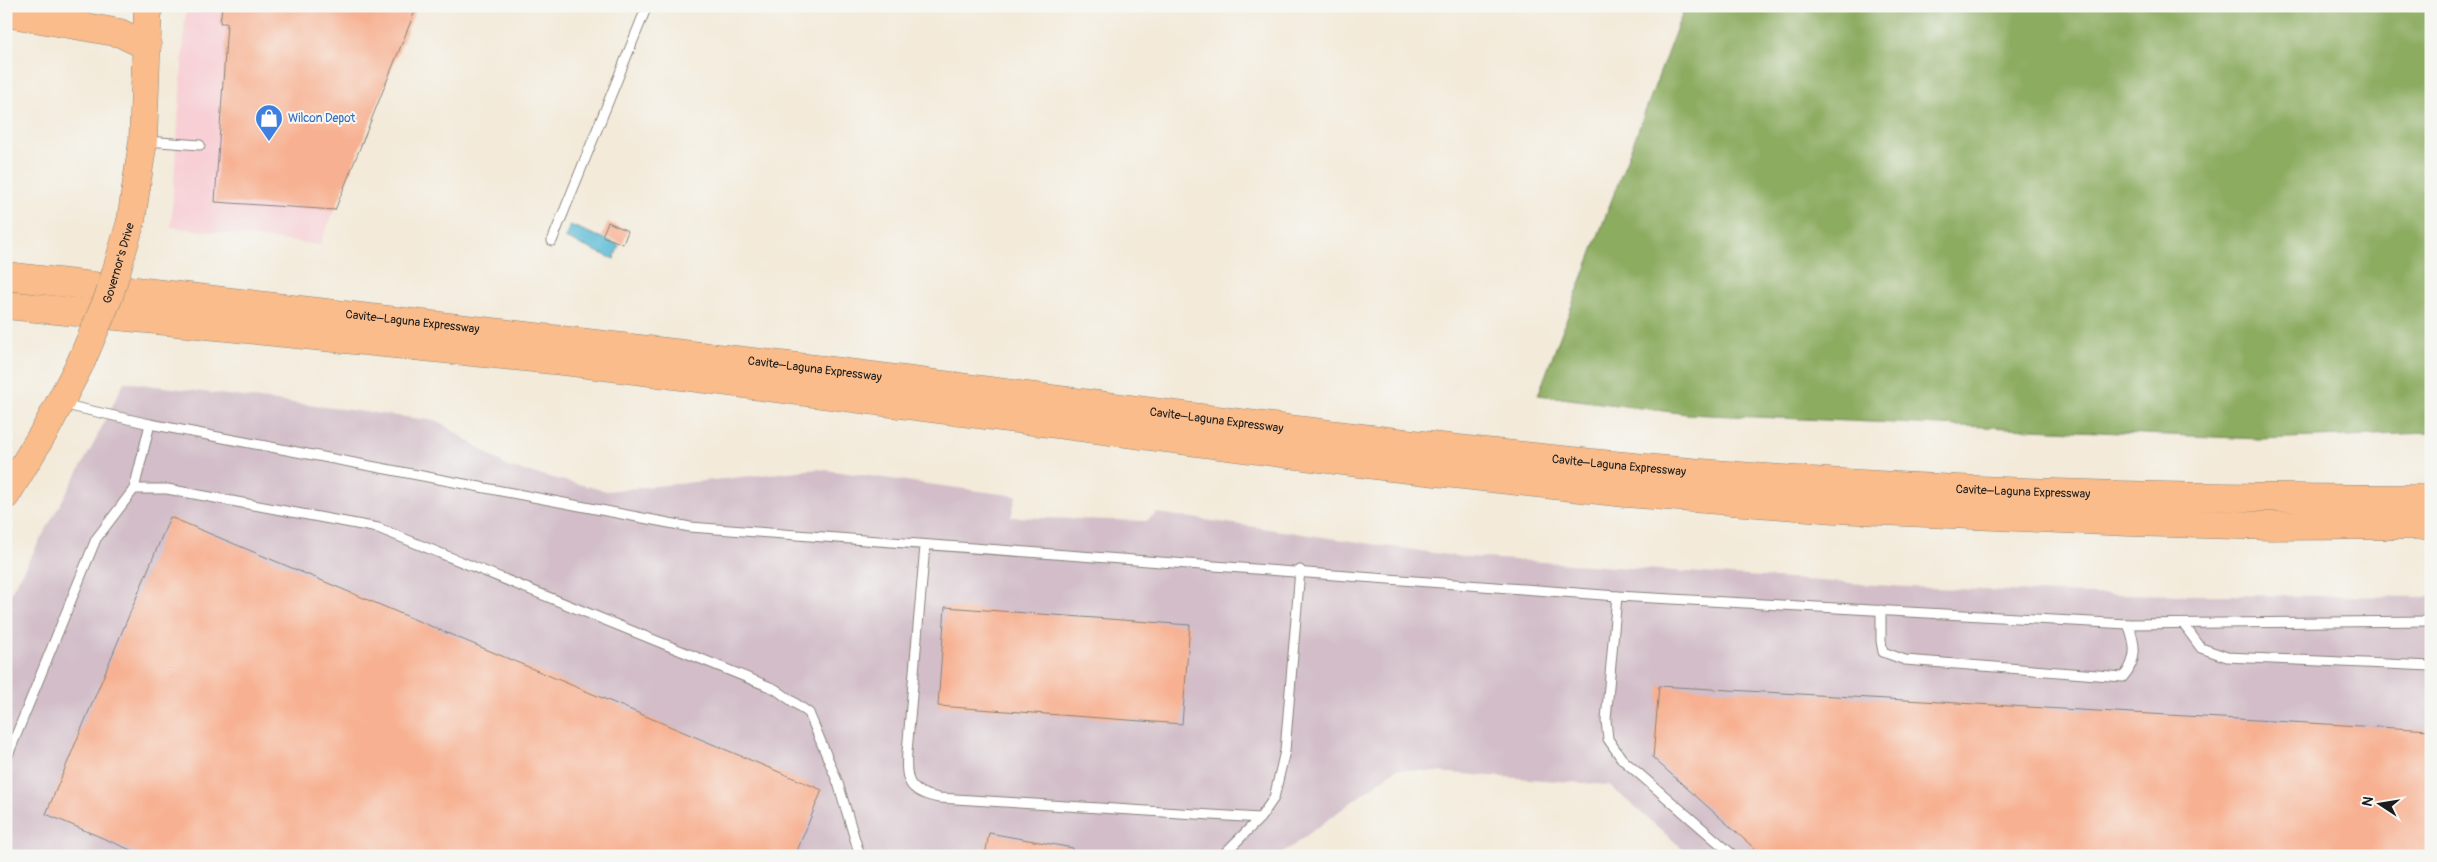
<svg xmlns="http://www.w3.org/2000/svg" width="2437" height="862" viewBox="0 0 2437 862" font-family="Pangolin,sans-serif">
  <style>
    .built { fill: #f7cfd5 }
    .industrial { fill: #d2bdc8 }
    .forest { fill: #8cac60; stroke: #54643e }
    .water { fill: #57b9d5; stroke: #3a6a78 }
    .building { fill: #f7b091 }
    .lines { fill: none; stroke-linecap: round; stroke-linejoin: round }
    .lane-casing { stroke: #88837a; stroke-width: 11 }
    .primary-casing { stroke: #88837a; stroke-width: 29 }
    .highway-casing { stroke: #88837a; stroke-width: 29 }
    .lane { stroke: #fff; stroke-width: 9 }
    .primary { stroke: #f9bc8a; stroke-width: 28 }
    .highway { stroke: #f9bc8a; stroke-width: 28 }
    .primary-bridge-casing { stroke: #88837a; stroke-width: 29; stroke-linecap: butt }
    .primary-bridge { stroke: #f9bc8a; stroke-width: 28 }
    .labels { text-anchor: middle; stroke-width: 4; stroke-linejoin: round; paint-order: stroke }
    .shop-label { font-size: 12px; fill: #366cbe; stroke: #f6f6f2; text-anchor: start }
    .street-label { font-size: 12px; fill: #1c1c1c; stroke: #f6f6f2 }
  </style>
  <rect width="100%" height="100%" fill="#f6f6f2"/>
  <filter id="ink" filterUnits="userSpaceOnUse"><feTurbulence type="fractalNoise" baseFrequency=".02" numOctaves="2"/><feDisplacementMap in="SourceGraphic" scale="10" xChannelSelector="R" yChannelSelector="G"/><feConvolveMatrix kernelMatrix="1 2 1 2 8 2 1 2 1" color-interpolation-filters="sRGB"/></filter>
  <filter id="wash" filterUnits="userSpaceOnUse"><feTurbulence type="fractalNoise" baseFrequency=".0096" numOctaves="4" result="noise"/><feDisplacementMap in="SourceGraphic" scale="20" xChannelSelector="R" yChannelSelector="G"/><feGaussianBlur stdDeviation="1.12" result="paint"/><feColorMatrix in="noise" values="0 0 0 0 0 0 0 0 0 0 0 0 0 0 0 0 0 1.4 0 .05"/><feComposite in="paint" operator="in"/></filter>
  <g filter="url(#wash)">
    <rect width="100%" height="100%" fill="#f3ead9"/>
    <!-- built -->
    <path class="built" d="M186 6H417L320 245 171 227Z"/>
    <!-- industrial -->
    <path class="industrial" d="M124 382 438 421 508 467 607 491 818 469 1016 496 1011 517 1146 521 1157 513 1455 556 1907 587 2090 594 2431 597V856H1691L1609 785 1396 769 1279 856H6V601L92 447Z"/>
    <!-- forest -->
    <path class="forest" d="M1685 6H2431V433L2259 439 1687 414 1538 395Z"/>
    <!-- water -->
    <path class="water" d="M570 225 619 245 614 259 565 238Z"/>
    <g id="blocks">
      <!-- building -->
      <g class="building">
        <path d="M222 6H417L335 210 215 202 227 23H220Z"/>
        <path d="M608 222 628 231 623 244 602 236Z"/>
        <path d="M170 517 822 790 795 856H145L46 814Z"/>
        <path d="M945 607 1190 625 1182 724 938 706Z"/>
        <path d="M1659 686 2431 730V856H1763L1653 758Z"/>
        <path d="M989 833 1073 848 1072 856H985Z"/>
      </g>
    </g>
  </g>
  <g filter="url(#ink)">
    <use href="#blocks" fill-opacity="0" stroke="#88837a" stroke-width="1"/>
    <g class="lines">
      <!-- lane casing -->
      <g class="lane-casing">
        <g id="lane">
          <path d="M146 141 200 145"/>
          <path d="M552 241 647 6"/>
          <path d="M61 404 150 424 690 527 1617 596 2128 624 2431 621"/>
          <path d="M134 489H167L378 528 775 689 809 713 838 783 860 856"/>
          <path d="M925 546 907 752C905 781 908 792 939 798L1260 818"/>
          <path d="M1617 596 1606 720 1608 739 1622 759 1734 856"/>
          <path d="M1881 610V641L1883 652 1905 660 2123 677C2138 660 2136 644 2128 624"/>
          <path d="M2184 625 2201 648 2227 657 2431 666"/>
          <path d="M6 760 96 539 134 489 150 424"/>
          <path d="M1222 856 1260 818 1274 798 1285 751 1300 570"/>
        </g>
      </g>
      <!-- primary casing -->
      <g class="primary-casing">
        <g id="primary">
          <path d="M131 221 143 141 148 6"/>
          <path d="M6 495 47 427 81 362"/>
        </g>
      </g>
      <!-- highway casing -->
      <g class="highway-casing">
        <g id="highway">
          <path d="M6 13 120 33 147 46"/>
          <path id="s1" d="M6 276C282 307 558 337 833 371 1097 404 1360 441 1624 466 1892 492 2161 498 2431 499"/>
          <path d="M6 305 572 362 1390 467 1625 493 1835 509 2129 522 2273 526 2431 525"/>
        </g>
      </g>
      <!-- lane -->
      <use href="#lane" class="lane"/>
      <!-- primary -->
      <use href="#primary" class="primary"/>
      <!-- highway -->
      <use href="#highway" class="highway"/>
      <!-- primary-bridge casing -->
      <g class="primary-bridge-casing">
        <g id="primary-bridge">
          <path id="s2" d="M81 362 109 296 131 221"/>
        </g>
      </g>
      <!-- primary-bridge -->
      <use href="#primary-bridge" class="primary-bridge"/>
    </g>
  </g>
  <!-- icons -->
  <defs>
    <g id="shop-pin" transform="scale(1.4375)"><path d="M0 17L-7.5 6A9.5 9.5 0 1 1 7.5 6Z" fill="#3f7fe0" stroke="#f6f6f2"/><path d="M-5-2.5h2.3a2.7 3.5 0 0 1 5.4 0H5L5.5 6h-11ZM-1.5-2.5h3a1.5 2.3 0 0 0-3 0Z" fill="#fff"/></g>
  </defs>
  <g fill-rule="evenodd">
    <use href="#shop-pin" x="269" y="118"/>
  </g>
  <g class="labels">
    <!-- shop labels -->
    <g class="shop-label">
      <text x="288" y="122">Wilcon Depot</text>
    </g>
    <!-- street labels -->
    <g class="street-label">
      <text dy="4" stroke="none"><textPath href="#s2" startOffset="106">Governor's Drive</textPath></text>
      <text dy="4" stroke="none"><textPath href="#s1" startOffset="409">Cavite–Laguna Expressway</textPath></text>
      <text dy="4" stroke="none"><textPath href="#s1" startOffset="814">Cavite–Laguna Expressway</textPath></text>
      <text dy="4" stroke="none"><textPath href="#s1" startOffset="1219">Cavite–Laguna Expressway</textPath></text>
      <text dy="4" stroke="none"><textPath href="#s1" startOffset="1624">Cavite–Laguna Expressway</textPath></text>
      <text dy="4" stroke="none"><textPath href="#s1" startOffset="2029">Cavite–Laguna Expressway</textPath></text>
    </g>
  </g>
  <!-- margin -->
  <rect width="2437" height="862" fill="none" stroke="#f6f6f2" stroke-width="25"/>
  <!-- north arrow -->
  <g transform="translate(2380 804) rotate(282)" stroke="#f6f6f2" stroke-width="4" paint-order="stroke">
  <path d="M0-4L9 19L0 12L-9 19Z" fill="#1c1c1c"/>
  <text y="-8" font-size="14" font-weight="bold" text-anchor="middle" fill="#1c1c1c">N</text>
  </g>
</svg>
